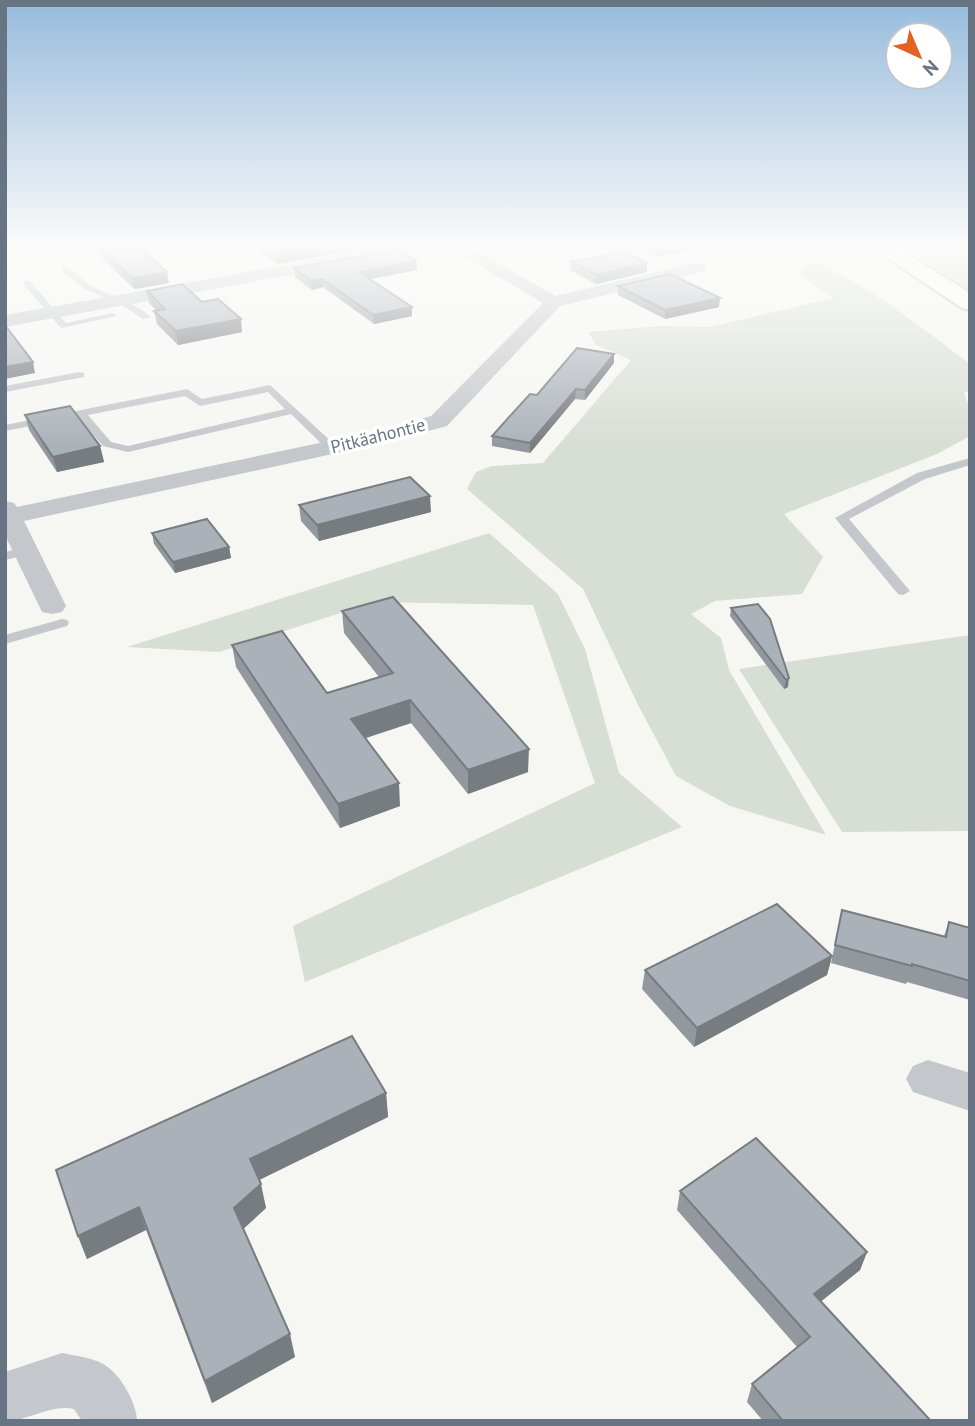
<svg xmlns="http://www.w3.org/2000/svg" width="975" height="1426" viewBox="0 0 975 1426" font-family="'PT Sans',sans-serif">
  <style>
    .green { fill: #d7ded4 }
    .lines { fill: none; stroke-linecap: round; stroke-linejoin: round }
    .secondary-casing { stroke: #b6bbc0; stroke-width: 4 }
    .lane { fill: #c4c7cb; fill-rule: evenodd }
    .street { fill: #c4c7cb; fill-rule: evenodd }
    .secondary { fill: #fff; fill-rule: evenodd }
    .wall { fill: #92989e }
    .shaded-wall { fill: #777c81 }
    .building { fill: #aab1b8; stroke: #777c81; stroke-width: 2 }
    .labels { text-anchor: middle; stroke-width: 7; stroke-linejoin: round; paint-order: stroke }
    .far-street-label { font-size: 18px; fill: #667484; stroke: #fff }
  </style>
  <rect width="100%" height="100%" fill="#f6f7f3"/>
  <!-- green -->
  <g class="green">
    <path d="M910 248H970V295L931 270 929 261Z"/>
    <path d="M815 262C872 288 920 326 970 364V391L964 393 970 409V436L937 454 784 514 823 557 802 594 715 601 691 614 721 638 729 670 826 835 730 806 676 776 638 705 583 589 467 489 476 472 492 466 543 463 631 360 596 345 588 332 662 326 710 327 834 298 797 273Z"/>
    <path d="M489 533 558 594 585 649 619 773 682 827 305 982 293 926 595 783 533 605 375 602 219 652 127 647Z"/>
    <path d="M970 635V831L842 832 739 669Z"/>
  </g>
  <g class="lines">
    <!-- secondary casing -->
    <g class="secondary-casing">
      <path id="secondary" d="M873 248H897L970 293V310L962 308Z"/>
    </g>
    <!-- lane -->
    <g class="lane">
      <path d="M62 267C73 267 81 279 90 285 110 298 131 299 151 317L143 319 117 302 86 290 62 271Z"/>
      <path d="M24 281H30L66 323 112 313 117 316 61 328 24 285Z"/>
      <path d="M80 372 84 373V377L5 392V386Z"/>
      <path d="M270 385 335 445V449H327L291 414 128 452 103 446 78 417 5 431V425L187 389 202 399ZM268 392 285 409 128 446 111 442 88 415 185 396 200 406Z"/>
      <path d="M970 458V465L925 479 849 519 910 591 903 595 898 594 835 518 917 473Z"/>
      <path d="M26 547 31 548V554L5 560V552Z"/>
      <path d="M62 619 67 620 69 623 67 626 5 644V635Z"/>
    </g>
    <!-- street -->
    <g class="street">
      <path d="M382 248H418L410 253 5 327V315Z"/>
      <path d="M450 248H470L556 296 699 262 707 267 705 271 560 306 447 426 383 443 24 521 66 606 62 612 52 614 42 612 5 535V501L14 503 17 507 381 430 431 416 543 303Z"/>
      <path d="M928 1060 970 1073V1111L913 1092 906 1079 913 1066Z"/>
      <path d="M62 1353C76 1356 98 1358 109 1368 122 1378 137 1404 137 1421H82L74 1409C51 1404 29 1421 5 1421V1372Z"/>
    </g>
    <!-- secondary -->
    <use href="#secondary" class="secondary"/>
  </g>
  <!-- wall -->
  <g class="wall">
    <path d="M92 248H141L169 283 134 289Z"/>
    <path d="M259 248H366L277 264 260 251Z"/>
    <path d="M637 248H702L657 257Z"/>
    <path d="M416 261 417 270 369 279 412 307V316L374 324 323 287 312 290 295 277 294 268Z"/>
    <path d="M571 262 647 263V272L596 284 570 270Z"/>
    <path d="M618 286 719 307 665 319 618 295Z"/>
    <path d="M147 291 202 302 242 332 178 345 157 324 154 311 156 310 149 303Z"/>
    <path d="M614 363 585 400 575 399 530 453 492 446V436L537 395Z"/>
    <path d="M25 415 100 446 104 462 57 472 29 430Z"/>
    <path d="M299 505 431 512 319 541 301 521Z"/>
    <path d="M152 533 229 547 231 558 175 573 154 544Z"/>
    <path d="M731 608 770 619 788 687 784 689 730 616Z"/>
    <path d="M342 611 528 772 468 794 411 723 366 738 400 806 340 828 236 667 232 645 327 693 379 677 344 633Z"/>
    <path d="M842 910 944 936 949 922 970 928V1000L907 982 906 984 831 963Z"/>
    <path d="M832 956 827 975 694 1047 642 989 645 970Z"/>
    <path d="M386 1093 388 1117 259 1180 266 1208 243 1229 295 1357 212 1403 146 1230 87 1259 78 1236Z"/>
    <path d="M680 1191 867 1252 860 1270 821 1301 931 1421H763L747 1402 752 1384 797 1347 677 1210Z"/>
  </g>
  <!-- shaded-wall -->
  <g class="shaded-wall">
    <path d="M298 248H366L277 264 276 252Z"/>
    <path d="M657 248H702L657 257Z"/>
    <path d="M416 261 417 270 360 281 359 272Z"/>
    <path d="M647 263V272L596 284 597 275Z"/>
    <path d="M167 272 169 283 134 289 132 278Z"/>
    <path d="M322 279 323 287 312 290 311 281Z"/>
    <path d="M720 298 719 307 665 319V310Z"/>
    <path d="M412 307V316L374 324 373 315Z"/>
    <path d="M241 319 242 332 178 345 176 331Z"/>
    <path d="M614 354V363L585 400V390Z"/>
    <path d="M33 362 35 373 5 379V367Z"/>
    <path d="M576 389 575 399 530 453V443Z"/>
    <path d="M100 446 104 462 57 472 53 457Z"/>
    <path d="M430 496 431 512 319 541 317 525Z"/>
    <path d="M229 547 231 558 175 573 173 562Z"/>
    <path d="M789 678 788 687 784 689 786 680Z"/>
    <path d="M410 700 411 723 353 742 351 719Z"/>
    <path d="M529 749 528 772 468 794V770Z"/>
    <path d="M399 783 400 806 340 828 338 804Z"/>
    <path d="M832 956 827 975 694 1047 697 1028Z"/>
    <path d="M386 1093 388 1117 255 1182 250 1159Z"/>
    <path d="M261 1184 266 1208 240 1232 234 1208Z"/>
    <path d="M139 1207 146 1230 87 1259 78 1236Z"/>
    <path d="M867 1252 860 1270 808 1312 814 1294Z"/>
    <path d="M290 1334 295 1357 212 1403 205 1381Z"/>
  </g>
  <!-- building -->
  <g class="building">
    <path d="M101 248H141L167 272 132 278Z"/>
    <path d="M271 248H298L276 252Z"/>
    <path d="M397 250 416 261 359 272 412 307 373 315 322 279 311 281 294 268Z"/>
    <path d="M623 252 647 263 597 275 571 262Z"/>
    <path d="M670 274 720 298 665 310 618 286Z"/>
    <path d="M182 284 202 302 218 299 241 319 176 331 154 311 165 309 147 291Z"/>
    <path d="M5 325 33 362 5 367Z"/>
    <path d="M577 348 614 354 585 390 576 389 530 443 492 436 530 394 537 395Z"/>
    <path d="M70 406 100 446 53 457 25 415Z"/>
    <path d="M410 477 430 496 317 525 299 505Z"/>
    <path d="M207 519 229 547 173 562 152 533Z"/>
    <path d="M393 597 529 749 468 770 410 700 351 719 399 783 338 804 232 645 282 631 327 693 393 673 342 611Z"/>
    <path d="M758 604 770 619 789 678 786 680 731 608Z"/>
    <path d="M777 904 832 956 697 1028 645 970Z"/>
    <path d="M842 910 946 937 949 922 970 928V981L912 964V966L835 945Z"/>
    <path d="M352 1036 386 1093 250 1159 261 1184 234 1208 290 1334 205 1381 139 1207 78 1236 56 1170Z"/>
    <path d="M756 1138 867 1252 814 1294 931 1421H783L752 1384 810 1337 680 1191Z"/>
  </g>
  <!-- sky -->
  <linearGradient id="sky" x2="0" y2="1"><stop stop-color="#97bbdc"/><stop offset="0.55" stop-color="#fbfbfa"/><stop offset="1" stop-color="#fbfbfa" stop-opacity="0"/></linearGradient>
  <rect width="975" height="448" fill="url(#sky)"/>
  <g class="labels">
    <!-- far-street labels -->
    <g class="far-street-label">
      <text transform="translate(378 436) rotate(-14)" y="6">Pitkäahontie</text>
    </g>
  </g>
  <!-- border -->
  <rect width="975" height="1426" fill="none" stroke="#667484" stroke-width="14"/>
  <!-- north arrow -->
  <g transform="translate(919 56) rotate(136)"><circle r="33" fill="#ffffff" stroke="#c2c7ce" stroke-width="2"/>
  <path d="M0-5L12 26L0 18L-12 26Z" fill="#e36127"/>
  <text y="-10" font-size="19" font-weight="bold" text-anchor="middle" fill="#667484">N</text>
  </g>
</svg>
